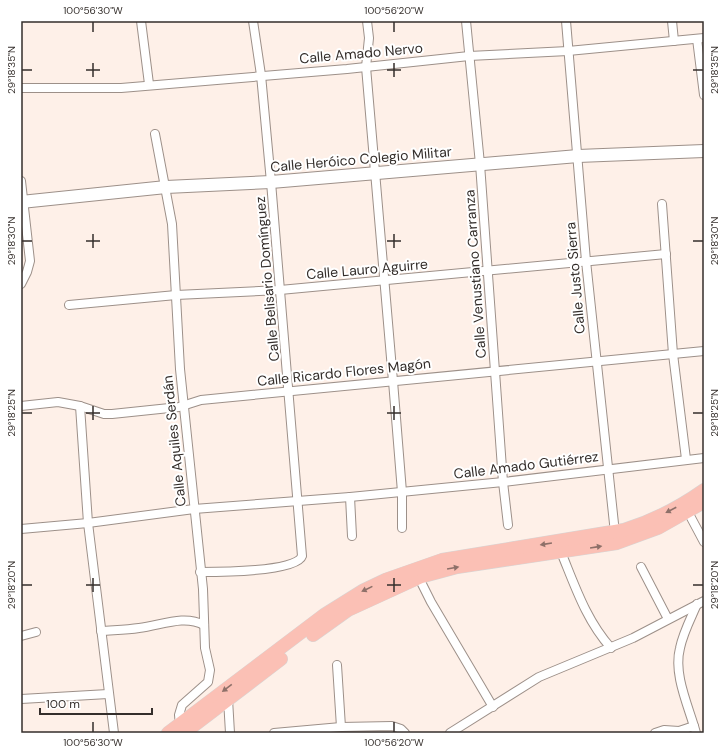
<svg xmlns="http://www.w3.org/2000/svg" width="725" height="754" viewBox="0 0 725 754" font-family="'DM Sans',sans-serif">
  <style>
    .lines { fill: none; stroke-linecap: round; stroke-linejoin: round }
    .street-casing { stroke: #9d9089; stroke-width: 10 }
    .secondary-casing { stroke: #9d9089; stroke-width: 14 }
    .primary-casing { stroke: #d6d5d5; stroke-width: 14 }
    .street { stroke: #fff; stroke-width: 8 }
    .secondary { stroke: #fff; stroke-width: 12 }
    .primary { stroke: #fbc0b5; stroke-width: 13 }
    .oneway { fill: #8e7069 }
    .ticks { fill: none; stroke: #342e2b; stroke-width: 1.5 }
    .labels { text-anchor: middle; stroke-width: 4; stroke-linejoin: round; paint-order: stroke }
    .street-label { font-size: 14px; fill: #342e2b; stroke: #fff }
    .neatline { fill: none; stroke: #342e2b; stroke-width: 1.5 }
    .ticks-label { font-size: 10px; text-anchor: middle; fill: #342e2b }
  </style>
  <rect width="100%" height="100%" fill="#fef0e8"/>
  <g class="lines">
    <!-- street casing -->
    <g class="street-casing">
      <g id="street">
        <path d="M141 21 149 84"/>
        <path d="M367 21 369 38 366 67 393 381 402 492V528"/>
        <path d="M466 21 480 164 503 482 508 525"/>
        <path d="M566 21 586 261 615 533"/>
        <path d="M672 21 674 41"/>
        <path d="M697 39 704 95"/>
        <path d="M21 88H121L347 69 469 56 568 51 704 38"/>
        <path d="M155 134 172 224 180 369 203 589 205 648 210 670 208 682 182 705 179 715 180 726"/>
        <path d="M21 181 30 261 27 272 21 284"/>
        <path d="M662 204 673 354 686 459"/>
        <path d="M69 305 176 295 280 290 666 254"/>
        <path d="M21 406 58 402 80 406 104 414H112L179 407 201 400 704 351"/>
        <path d="M80 406 88 523 114 733"/>
        <path d="M350 497 352 536"/>
        <path d="M688 512 704 542"/>
        <path d="M21 529 88 523 194 509 350 497 503 482 704 458"/>
        <path d="M561 552C575 586 586 620 611 648"/>
        <path d="M641 567 668 619"/>
        <path d="M200 572C217 572 297 572 302 556L271 182 261 75 253 21"/>
        <path d="M419 573 421 582 431 602 493 707"/>
        <path d="M101 631C113 630 126 630 139 628 160 626 183 614 204 625"/>
        <path d="M21 636 36 632"/>
        <path d="M337 665 341 727"/>
        <path d="M21 699 108 694"/>
        <path d="M228 699 230 733"/>
        <path d="M274 733 341 727 392 726 401 729 405 733"/>
        <path d="M450 733 539 677 633 638 704 601"/>
        <path d="M655 733 664 730 679 731 694 726"/>
        <path d="M696 733C689 707 673 675 680 648 683 633 691 618 697 604"/>
      </g>
    </g>
    <!-- secondary casing -->
    <g class="secondary-casing">
      <path id="secondary" d="M21 202 166 187 271 182 578 156 704 151"/>
    </g>
    <!-- primary casing -->
    <g class="primary-casing">
      <g id="primary">
        <path d="M313 635 348 610 420 577 457 567 617 543 658 528 704 502"/>
        <path d="M168 733 324 615 364 590 385 580 442 560 624 530C653 521 680 507 704 490"/>
        <path d="M184 733 281 659"/>
      </g>
    </g>
    <!-- street -->
    <use href="#street" class="street"/>
    <!-- secondary -->
    <use href="#secondary" class="secondary"/>
    <!-- primary -->
    <use href="#primary" class="primary"/>
  </g>
  <!-- one-way arrows -->
  <defs><path id="oneway-solid" d="M-6-.8H1V-3.2L6.5 0L1 3.2V.8H-6Z"/></defs>
  <g class="oneway">
    <use href="#oneway-solid" transform="translate(671 510) rotate(152)"/>
    <use href="#oneway-solid" transform="translate(546 544) rotate(171)"/>
    <use href="#oneway-solid" transform="translate(596 547) rotate(-9)"/>
    <use href="#oneway-solid" transform="translate(453 568) rotate(-10)"/>
    <use href="#oneway-solid" transform="translate(367 589) rotate(154)"/>
    <use href="#oneway-solid" transform="translate(227 688) rotate(143)"/>
  </g>
  <!-- ticks -->
  <path class="ticks" d="M93 22V32M394 22V32M93 63V77M394 63V77M22 70H32M86 70H100M387 70H401M693 70H703M93 234V248M394 234V248M22 241H32M86 241H100M387 241H401M693 241H703M93 406V420M394 406V420M22 413H32M86 413H100M387 413H401M693 413H703M93 578V592M394 578V592M22 585H32M86 585H100M387 585H401M693 585H703M93 722V732M394 722V732"/>
  <g class="labels">
    <!-- street labels -->
    <g class="street-label">
      <text transform="translate(361 53) rotate(-5)" y="5">Calle Amado Nervo</text>
      <text transform="translate(361 159) rotate(-5)" y="5">Calle Heróico Colegio Militar</text>
      <text transform="translate(367 269) rotate(-5)" y="5">Calle Lauro Aguirre</text>
      <text transform="translate(475 274) rotate(-94)" y="5">Calle Venustiano Carranza</text>
      <text transform="translate(575 278) rotate(-95)" y="5">Calle Justo Sierra</text>
      <text transform="translate(267 279) rotate(-95)" y="5">Calle Belisario Domínguez</text>
      <text transform="translate(344 372) rotate(-6)" y="5">Calle Ricardo Flores Magón</text>
      <text transform="translate(174 441) rotate(-96)" y="5">Calle Aquiles Serdán</text>
      <text transform="translate(526 465) rotate(-7)" y="5">Calle Amado Gutiérrez</text>
    </g>
  </g>
  <!-- border -->
  <rect width="725" height="754" fill="none" stroke="#ffffff" stroke-width="44"/>
  <!-- scale -->
  <path d="M40 708v6h112v-6" fill="none" stroke="#342e2b" stroke-width="2"/>
  <text x="46" y="708" font-size="12" fill="#342e2b" stroke="#ffffff" stroke-width="3" paint-order="stroke">100 m</text>
  <rect x="22" y="22" width="681" height="710" class="neatline"/>
  <g class="ticks-label">
    <text x="93" y="14">100°56'30"W</text>
    <text x="394" y="14">100°56'20"W</text>
    <text transform="translate(11 70) rotate(-90)" y="4">29°18'35"N</text>
    <text transform="translate(714 70) rotate(-90)" y="4">29°18'35"N</text>
    <text transform="translate(11 241) rotate(-90)" y="4">29°18'30"N</text>
    <text transform="translate(714 241) rotate(-90)" y="4">29°18'30"N</text>
    <text transform="translate(11 413) rotate(-90)" y="4">29°18'25"N</text>
    <text transform="translate(714 413) rotate(-90)" y="4">29°18'25"N</text>
    <text transform="translate(11 585) rotate(-90)" y="4">29°18'20"N</text>
    <text transform="translate(714 585) rotate(-90)" y="4">29°18'20"N</text>
    <text x="93" y="746">100°56'30"W</text>
    <text x="394" y="746">100°56'20"W</text>
  </g>
</svg>
